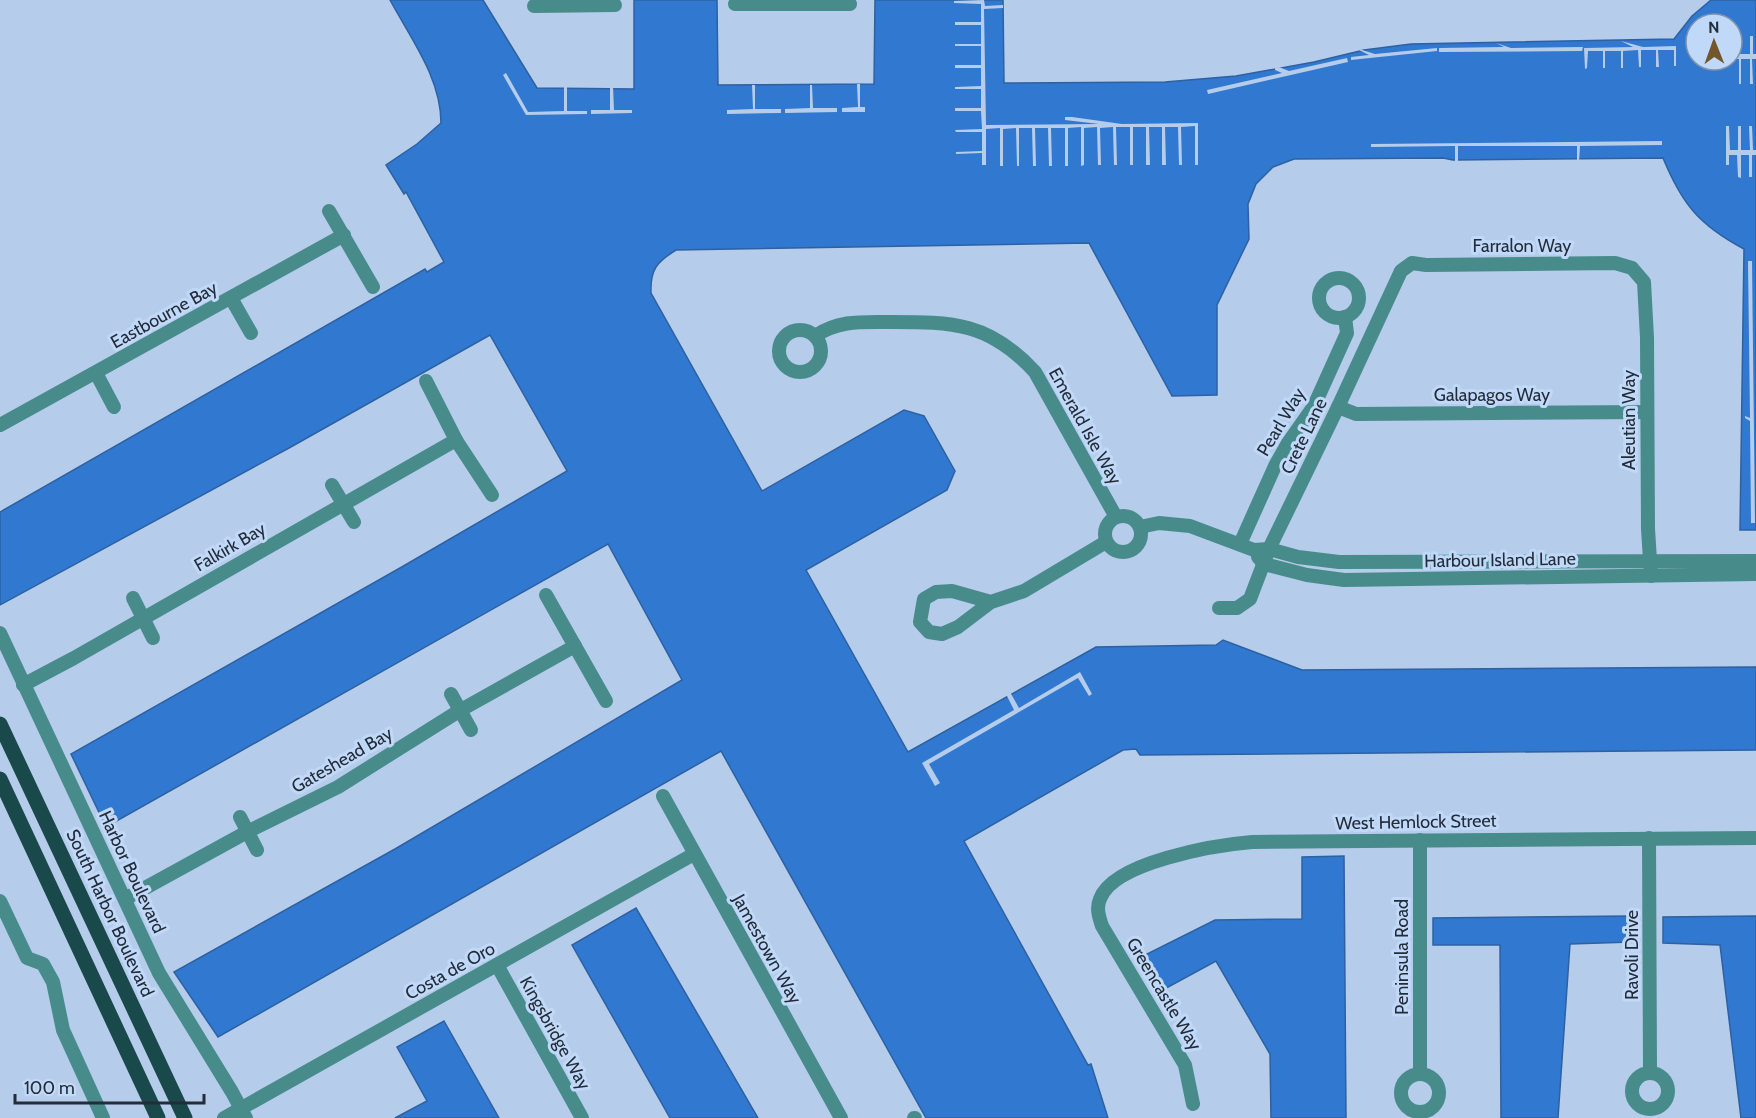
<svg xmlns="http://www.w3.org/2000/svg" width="1756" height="1118" viewBox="0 0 1756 1118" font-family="Cabin,sans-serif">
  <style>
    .water { fill: #3178d0; stroke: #2d61a2; stroke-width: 1.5; fill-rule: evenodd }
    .pier { fill: #b5cceb }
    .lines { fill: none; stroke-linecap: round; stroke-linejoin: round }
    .minor { stroke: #488b8b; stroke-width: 14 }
    .major { stroke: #19494a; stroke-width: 15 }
    .labels { text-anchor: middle; stroke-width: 6; stroke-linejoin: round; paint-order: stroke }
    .street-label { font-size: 18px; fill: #232c38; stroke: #c1d9f8 }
  </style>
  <rect width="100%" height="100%" fill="#b5cceb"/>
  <!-- water -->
  <g class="water">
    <path d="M390 0H483L537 88 634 89V0H717L718 85 874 84 875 0H1003L1004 83 1165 82 1236 76 1314 62 1364 50 1411 44 1674 39 1692 16 1711 0H1756V530H1740L1744 249C1699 225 1682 204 1663 158L1453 160 1443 158 1294 159 1273 167 1256 184 1248 204 1249 239 1217 305V395L1172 396 1089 243 676 250C657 262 650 269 651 293L762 491 904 410 924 416 955 471 947 490 806 570 908 752 1096 647 1216 645 1223 640 1302 670 1756 667V750L1140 755 1136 749 1123 750 964 841 1088 1065 1091 1064 1108 1118H926L721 751 218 1037 174 972 395 849 682 680 608 544 106 827 71 754 400 568 567 471 490 335 289 448 0 605V512L425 269 427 272 444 262 406 192 404 194 386 165 417 144 441 123C441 78 411 39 390 0ZM1696 24H1732V60H1696Z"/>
    <path d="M1344 856 1346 1118H1271L1270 1054 1216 961 1159 992 1139 958 1215 920 1302 919V857Z"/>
    <path d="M636 908 758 1118H670L572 945Z"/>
    <path d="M1631 916V942L1570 944 1558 1118H1501L1500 945H1433V918Z"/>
    <path d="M1756 916V1118H1741L1720 945 1663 943V917Z"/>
    <path d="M444 1021 499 1118H395L427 1101 397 1047Z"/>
  </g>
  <!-- pier -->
  <g class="pier">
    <path d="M984 0 985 6 1003 5V8L984 9 986 125 1099 124 1065 120V117H1072L1122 124 1198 123V165H1195V126L1181 127 1182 165H1179L1178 127H1165L1166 165H1162V127H1149L1150 165H1146V127H1133V165H1130V127H1116L1117 165H1114L1113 127 1100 128 1101 165H1098L1097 127 1084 128V165L1081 166V127L1068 128V166H1065V128H1051L1052 166H1049L1048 128H1035L1036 166H1033L1032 128H1019V166H1017L1016 128 1003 129V166H1000V128L986 129V165H982V153L956 154V152L982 151V132H956L955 130 982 129 981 111H955V108H981V89H955V87L981 86V68H955V65H981V46H955V44H981V25H955V22H981V4L954 3V1Z"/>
    <path d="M1750 36H1753V54H1756V59H1752L1753 84H1750V59H1741V84H1739V59H1732V54H1750Z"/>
    <path d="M1621 41 1643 47 1676 46V66H1674V50H1658L1659 67H1656V50H1641V67H1639L1638 50 1623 51V68H1621V51H1605V68H1603V51H1588L1587 68 1585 69 1584 48 1633 47Z"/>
    <path d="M1496 43 1511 48 1583 47 1582 51 1439 52V48L1504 47Z"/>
    <path d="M1437 48V51L1351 60V57L1369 55 1359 50H1362L1375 54Z"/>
    <path d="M1347 58 1348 62 1208 94 1207 90 1282 73 1275 70V68L1279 67 1289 71Z"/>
    <path d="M506 73 528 112 564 111V87H567V111H587V114L526 115 503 75Z"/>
    <path d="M857 84H860V107H865V112H842V108L858 107Z"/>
    <path d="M752 85H755V109H781V113L727 114V110L753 109Z"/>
    <path d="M810 85H812L813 108H837V112L785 113V109L810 108Z"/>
    <path d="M610 86H613L614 110H632V113L591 114V110H610Z"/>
    <path d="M1726 126H1729L1730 150H1738V126H1741V150H1750L1749 126H1752L1753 150H1756V155H1752V177H1749V155H1741V178L1738 177 1737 155H1729V165H1726Z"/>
    <path d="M1662 141V145L1580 146 1579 162H1577V146H1458V163H1455V146L1371 147V144Z"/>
    <path d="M1748 261H1752L1755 523H1751L1750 421 1745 418V416L1750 418Z"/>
    <path d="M1080 672 1092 694 1089 696 1078 678 929 764 940 783 935 786 922 763 1014 710 1006 694 1010 692 1019 708Z"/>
  </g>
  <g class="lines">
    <!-- minor -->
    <g class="minor">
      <path d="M735 4H850"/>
      <path d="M534 6 615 5"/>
      <path d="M329 211 373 287"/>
      <circle cx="1339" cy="298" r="20"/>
      <path d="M231 298 251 333"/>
      <circle cx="800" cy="351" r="21"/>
      <path d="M815 336C839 320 861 322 890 322 953 322 989 322 1035 372L1116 517"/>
      <path d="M96 373 114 407"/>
      <path d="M426 381 456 440 492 495"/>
      <path d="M1338 407 1356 414 1647 412"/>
      <path d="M0 425 344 235"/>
      <path d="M332 485 354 522"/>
      <circle cx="1123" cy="534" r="18"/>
      <path d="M1140 527 1159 523 1190 526 1254 550 1269 549 1298 557 1339 562 1756 561"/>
      <path d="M1240 544 1275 466 1288 443 1314 406 1347 333 1345 317"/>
      <path d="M1258 557 1264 564 1307 575 1344 580 1756 574"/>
      <path d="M546 595 606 701"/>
      <path d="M133 598 153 638"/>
      <path d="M991 602 952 591 936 592 924 599 920 622 929 632 942 634 958 627 991 602 1024 591 1106 542"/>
      <path d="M1219 608H1237L1250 599 1269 549 1338 407 1401 271 1412 263 1426 265 1615 263 1632 268 1644 282 1647 338 1648 529 1651 576"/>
      <path d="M0 633 159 973 232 1092 246 1118"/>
      <path d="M23 685 74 658 456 440"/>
      <path d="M451 694 471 730"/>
      <path d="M663 796 841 1118"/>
      <path d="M240 817 257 850"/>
      <path d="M1649 838 1650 1072"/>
      <path d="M1420 840V1074"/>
      <path d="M125 899 247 832 338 787 459 711 575 646"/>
      <path d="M0 901 27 958 43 964 53 982 63 1030 103 1118"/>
      <path d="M497 965 582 1118"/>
      <circle cx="1650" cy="1091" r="18"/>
      <circle cx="1420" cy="1093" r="19"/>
      <path d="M1193 1104 1185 1065 1102 926C1099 917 1096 908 1100 899 1113 862 1216 845 1252 842L1756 838"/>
      <path d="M224 1118 694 854"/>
      <path d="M914 1118H915"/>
    </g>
    <!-- major -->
    <g class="major">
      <path d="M0 724 185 1118"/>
      <path d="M0 779 158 1118"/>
    </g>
  </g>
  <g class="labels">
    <!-- street labels -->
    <g class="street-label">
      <text x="1522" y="252">Farralon Way</text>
      <text transform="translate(164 315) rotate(-29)" y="6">Eastbourne Bay</text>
      <text x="1492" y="401">Galapagos Way</text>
      <text transform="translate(1629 420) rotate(-90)" y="6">Aleutian Way</text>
      <text transform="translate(1281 422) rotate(-59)" y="6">Pearl Way</text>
      <text transform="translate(1085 426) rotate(61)" y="6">Emerald Isle Way</text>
      <text transform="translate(1304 436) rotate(-64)" y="6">Crete Lane</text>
      <text transform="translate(230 547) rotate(-30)" y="6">Falkirk Bay</text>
      <text transform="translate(1500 560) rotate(-1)" y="6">Harbour Island Lane</text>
      <text transform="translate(342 760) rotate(-30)" y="6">Gateshead Bay</text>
      <text transform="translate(1416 822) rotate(-1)" y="6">West Hemlock Street</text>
      <text transform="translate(132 872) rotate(65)" y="6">Harbor Boulevard</text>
      <text transform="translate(110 913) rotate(65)" y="6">South Harbor Boulevard</text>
      <text transform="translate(767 949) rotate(61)" y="6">Jamestown Way</text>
      <text transform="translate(1632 955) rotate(-90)" y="6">Ravoli Drive</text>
      <text transform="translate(1402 957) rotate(-90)" y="6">Peninsula Road</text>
      <text transform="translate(450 971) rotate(-29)" y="6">Costa de Oro</text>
      <text transform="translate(1164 994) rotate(59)" y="6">Greencastle Way</text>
      <text transform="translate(555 1033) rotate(61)" y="6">Kingsbridge Way</text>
    </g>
  </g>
  <!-- north arrow -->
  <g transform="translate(1714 42) rotate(359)"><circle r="28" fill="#c1d9f8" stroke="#8294ab" stroke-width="1.5"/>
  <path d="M0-4.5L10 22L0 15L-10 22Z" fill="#73562a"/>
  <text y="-9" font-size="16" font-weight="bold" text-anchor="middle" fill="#232c38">N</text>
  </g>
  <!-- scale -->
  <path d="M15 1094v9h189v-9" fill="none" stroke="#232c38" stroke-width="3"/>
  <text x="24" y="1094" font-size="18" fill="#232c38" stroke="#c1d9f8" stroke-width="4.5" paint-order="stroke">100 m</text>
</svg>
